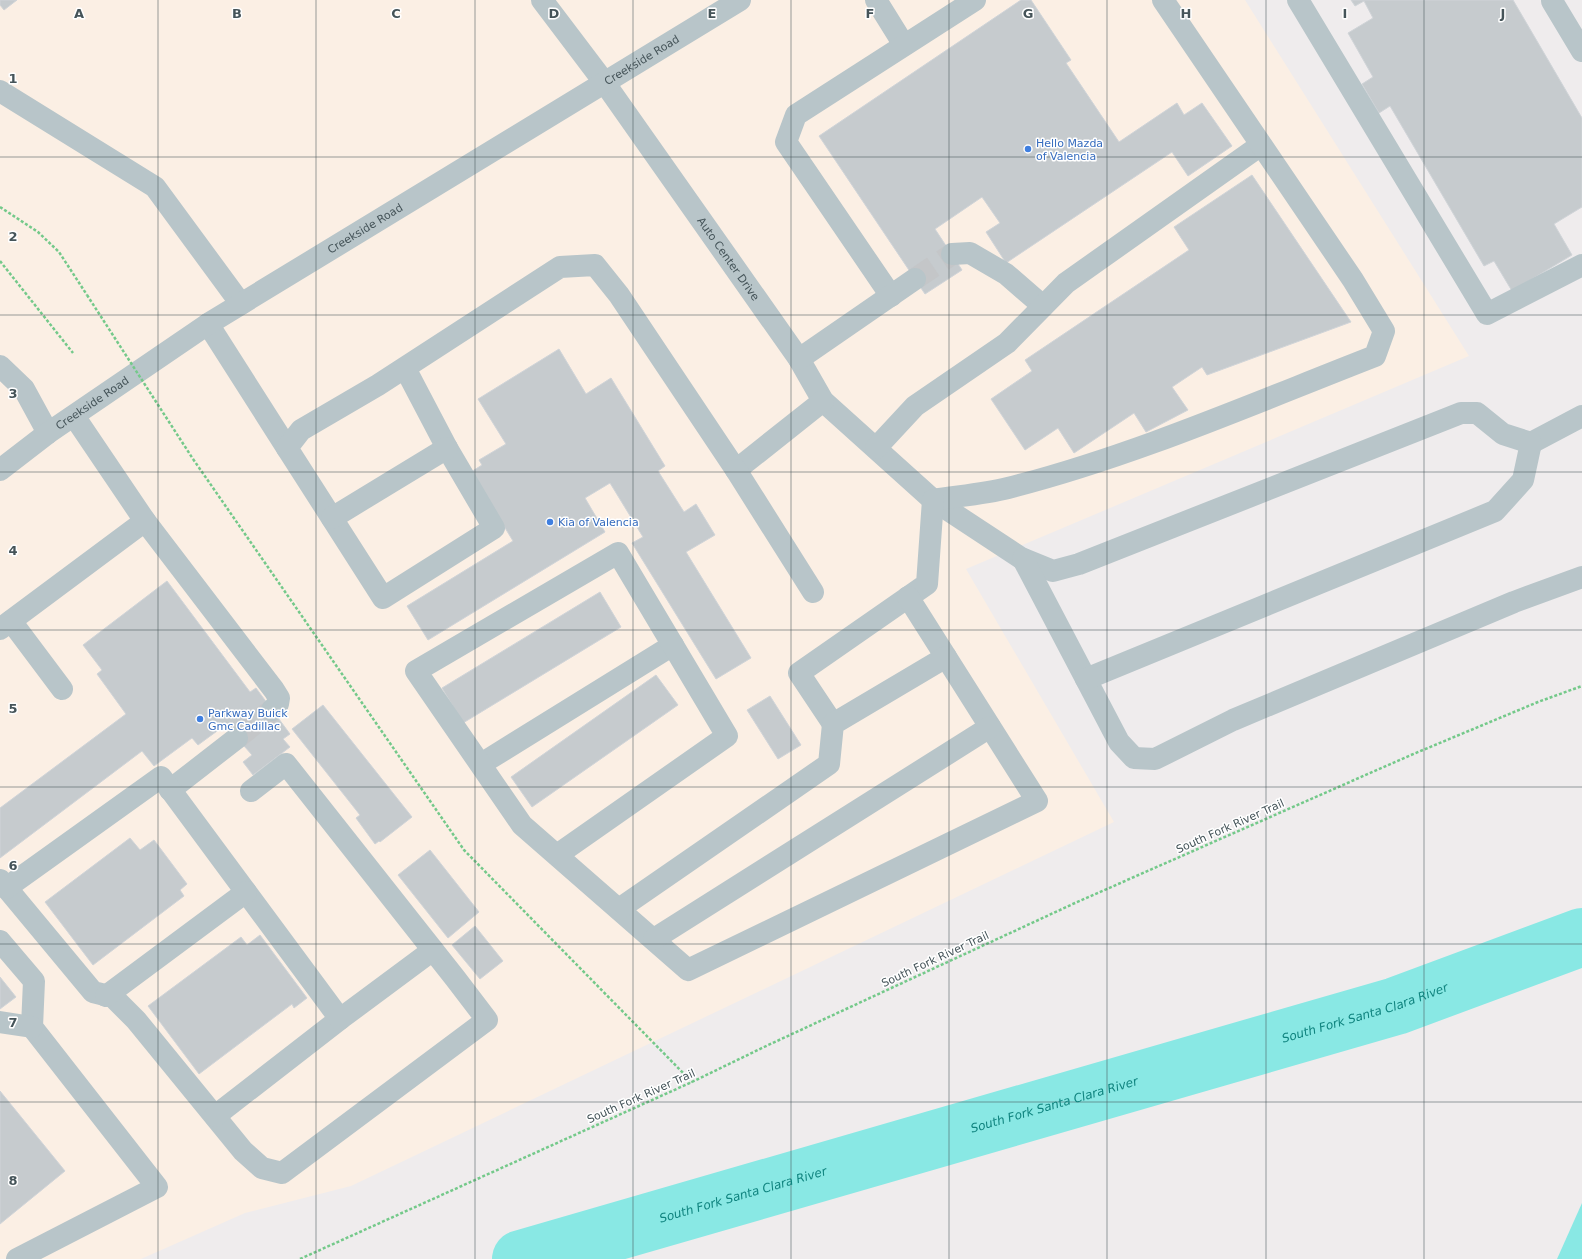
<svg xmlns="http://www.w3.org/2000/svg" width="1582" height="1259" viewBox="0 0 1582 1259" font-family="'DejaVu Sans',sans-serif">
  <style>
    .commercial { fill: #fbefe4 }
    .water { fill: #89e8e4 }
    .lines { fill: none; stroke-linecap: round; stroke-linejoin: round }
    .river { stroke: #89e8e4; stroke-width: 58 }
    .building { fill: #c6cbce; stroke: #d0d4d8 }
    .minor-tunnel { stroke: #c4c6c8; stroke-width: 22; stroke-dasharray: 22 11; stroke-linecap: butt }
    .path { stroke: #74c98a; stroke-width: 2.5; stroke-dasharray: 3 2; stroke-linecap: butt }
    .minor { stroke: #b8c5c9; stroke-width: 22 }
    .path-bridge { stroke: #74c98a; stroke-width: 2.5; stroke-dasharray: 3 2; stroke-linecap: butt }
    .grid { fill: none; stroke: #455459; stroke-width: 1; stroke-opacity: 0.55 }
    .shop-dot { fill: #3f7fe0; stroke: #fff; stroke-width: 1.5 }
    .labels { text-anchor: middle; stroke-width: 3; stroke-linejoin: round; paint-order: stroke }
    .street-label { font-size: 11px; fill: #455459; stroke: #fff }
    .shop-label { font-size: 11px; fill: #366cbe; stroke: #fff; text-anchor: start }
    .water-label { font-size: 12px; font-style: italic; fill: #10847f; stroke: #fff }
    .grid-label { font-size: 13px; text-anchor: middle; font-weight: bold; fill: #455459; stroke: #fff; stroke-width: 3; stroke-linejoin: round; paint-order: stroke }
  </style>
  <rect width="100%" height="100%" fill="#efeced"/>
  <!-- commercial -->
  <path class="commercial" d="M0 0H1245L1469 356 966 569 1114 822 351 1186 245 1213 141 1259H0Z"/>
  <!-- water -->
  <path class="water" d="M1582 1203V1259H1557Z"/>
  <g class="lines">
    <!-- river -->
    <path class="river" id="s1" d="M521 1259 1396 1006 1582 937"/>
  </g>
  <!-- building -->
  <g class="building">
    <path d="M0 0H17L4 10 0 5Z"/>
    <path d="M1021 0H1031L1071 60 1066 63 1119 142 1177 103 1184 115 1202 103 1232 146 1188 176 1172 152 1006 263 986 232 1000 223 982 197 935 229 962 270 925 294 819 136Z"/>
    <path d="M1351 0H1513L1582 118V207L1554 224 1572 255 1512 291 1494 261 1484 266 1390 106 1379 113 1362 84 1373 77 1348 33 1373 18 1364 1 1355 6Z"/>
    <path d="M1252 175 1351 322 1207 375 1202 367 1172 387 1188 410 1146 432 1134 413 1074 453 1058 428 1025 450 991 399 1032 371 1025 360 1189 250 1174 227Z"/>
    <path d="M559 349 586 394 611 378 665 466 658 471 684 512 696 504 715 535 686 552 751 658 716 679 632 543 643 537 610 483 585 498 605 532 428 640 407 606 513 541 471 472 482 465 479 460 506 444 478 399Z"/>
    <path d="M167 581 250 692 256 688 290 734 283 739 290 747 253 775 243 762 252 755 237 738 228 723 198 745 192 738 154 766 142 751 0 858V808L126 714 97 674 102 670 83 645Z"/>
    <path d="M600 592 621 627 463 723 442 688Z"/>
    <path d="M656 675 678 705 532 807 511 777Z"/>
    <path d="M770 696 801 745 778 759 747 710Z"/>
    <path d="M323 705 412 817 380 842 379 841 375 844 356 818 360 815 292 729Z"/>
    <path d="M130 838 140 850 154 840 187 884 180 890 184 896 93 965 45 902Z"/>
    <path d="M430 850 479 912 448 938 398 875Z"/>
    <path d="M475 926 503 961 480 979 452 945Z"/>
    <path d="M260 935 307 998 294 1008 292 1004 199 1074 148 1006 241 937 247 945Z"/>
    <path d="M0 977 16 997 0 1009Z"/>
    <path d="M0 1091 65 1171 0 1224Z"/>
  </g>
  <g class="lines">
    <!-- minor-tunnel -->
    <g class="minor-tunnel">
      <path d="M915 279 952 254"/>
      <path d="M237 738 272 710"/>
    </g>
    <!-- path -->
    <g class="path">
      <path d="M0 207 38 232 59 252 87 295"/>
      <path d="M0 261 73 353"/>
      <path d="M193 459 464 850 692 1082"/>
      <path d="M300 1259 692 1082 764 1047 1075 903 1411 755 1538 702 1582 686"/>
    </g>
    <!-- minor -->
    <g class="minor">
      <path id="s2" d="M542 0 604 82 799 359 823 401 933 500 1021 558 1053 571 1079 564 1461 413H1477L1503 434 1531 443 1582 416"/>
      <path d="M876 0 904 45"/>
      <path d="M1298 0 1487 314 1582 265"/>
      <path d="M1552 0V1L1582 51"/>
      <path d="M0 91 155 187 241 304"/>
      <path d="M952 254 970 253 1006 274 1043 306"/>
      <path d="M891 296 786 142 796 115 975 0"/>
      <path d="M208 324 287 448"/>
      <path d="M799 359 915 279"/>
      <path d="M0 366 24 389 48 433"/>
      <path d="M405 368 447 448 494 528 383 598 287 448 301 430 378 385 560 267 595 265 619 295 736 470 823 401"/>
      <path d="M876 448 915 406 1007 343 1066 283 1261 145"/>
      <path id="s3" d="M0 470 48 433 208 324 740 0"/>
      <path d="M736 470 813 592"/>
      <path d="M933 500C958 496 984 494 1008 488 1134 456 1254 403 1375 356L1384 331 1353 280 1163 0"/>
      <path d="M332 518 447 448"/>
      <path d="M145 521 274 690 279 698 278 704 272 710"/>
      <path d="M1023 559 1119 742 1134 758 1155 759 1233 720 1514 602 1582 577"/>
      <path d="M11 621 62 689"/>
      <path d="M0 629 145 521 74 416"/>
      <path d="M1086 679 1495 511 1523 480 1531 443"/>
      <path d="M833 724 799 673 927 584 933 500"/>
      <path d="M481 764 673 645"/>
      <path d="M170 790 237 738"/>
      <path d="M557 855 727 736 618 553 416 671 522 825 688 970 1037 801 908 597"/>
      <path d="M0 880 93 992 113 997 136 1020 243 1151 262 1168 282 1173 487 1020 455 978 286 764 251 791"/>
      <path d="M6 888 161 777 340 1019 215 1116"/>
      <path d="M619 909 829 764 833 724 946 657"/>
      <path d="M654 939 990 727"/>
      <path d="M0 941 34 981 32 1027 157 1187 17 1259"/>
      <path d="M106 996 246 892"/>
      <path d="M340 1019 433 950"/>
      <path d="M0 1022 32 1027"/>
    </g>
    <!-- path-bridge -->
    <path class="path-bridge" d="M87 295 193 459"/>
  </g>
  <!-- grid -->
  <path class="grid" d="M158 0V1259M316 0V1259M475 0V1259M633 0V1259M791 0V1259M949 0V1259M1107 0V1259M1266 0V1259M1424 0V1259M0 157H1582M0 315H1582M0 472H1582M0 630H1582M0 787H1582M0 944H1582M0 1102H1582"/>
  <!-- markers -->
  <g class="shop-dot">
    <circle cx="1028" cy="149" r="4"/>
    <circle cx="550" cy="522" r="4"/>
    <circle cx="200" cy="719" r="4"/>
  </g>
  <g class="labels">
    <!-- street labels -->
    <g class="street-label">
      <text dy="4" stroke="none"><textPath href="#s3" startOffset="762">Creekside Road</textPath></text>
      <text dy="4" stroke="none"><textPath href="#s3" startOffset="438">Creekside Road</textPath></text>
      <text dy="4" stroke="none"><textPath href="#s2" startOffset="319">Auto Center Drive</textPath></text>
      <text dy="4" stroke="none"><textPath href="#s3" startOffset="114">Creekside Road</textPath></text>
      <text transform="translate(1230 826) rotate(-24)" y="4">South Fork River Trail</text>
      <text transform="translate(935 959) rotate(-25)" y="4">South Fork River Trail</text>
      <text transform="translate(641 1096) rotate(-24)" y="4">South Fork River Trail</text>
    </g>
    <!-- shop labels -->
    <g class="shop-label">
      <text x="1036" y="147">Hello Mazda<tspan x="1036" dy="13">of Valencia</tspan></text>
      <text x="558" y="526">Kia of Valencia</text>
      <text x="208" y="717">Parkway Buick<tspan x="208" dy="13">Gmc Cadillac</tspan></text>
    </g>
    <!-- water labels -->
    <g class="water-label">
      <text dy="4" stroke="none"><textPath href="#s1" startOffset="879">South Fork Santa Clara River</textPath></text>
      <text dy="4" stroke="none"><textPath href="#s1" startOffset="555">South Fork Santa Clara River</textPath></text>
      <text dy="4" stroke="none"><textPath href="#s1" startOffset="231">South Fork Santa Clara River</textPath></text>
    </g>
  </g>
  <g class="grid-label">
    <text x="79" y="18">A</text>
    <text x="237" y="18">B</text>
    <text x="396" y="18">C</text>
    <text x="554" y="18">D</text>
    <text x="712" y="18">E</text>
    <text x="870" y="18">F</text>
    <text x="1028" y="18">G</text>
    <text x="1186" y="18">H</text>
    <text x="1345" y="18">I</text>
    <text x="1503" y="18">J</text>
    <text x="13" y="83">1</text>
    <text x="13" y="241">2</text>
    <text x="13" y="398">3</text>
    <text x="13" y="555">4</text>
    <text x="13" y="713">5</text>
    <text x="13" y="870">6</text>
    <text x="13" y="1027">7</text>
    <text x="13" y="1185">8</text>
  </g>
</svg>
